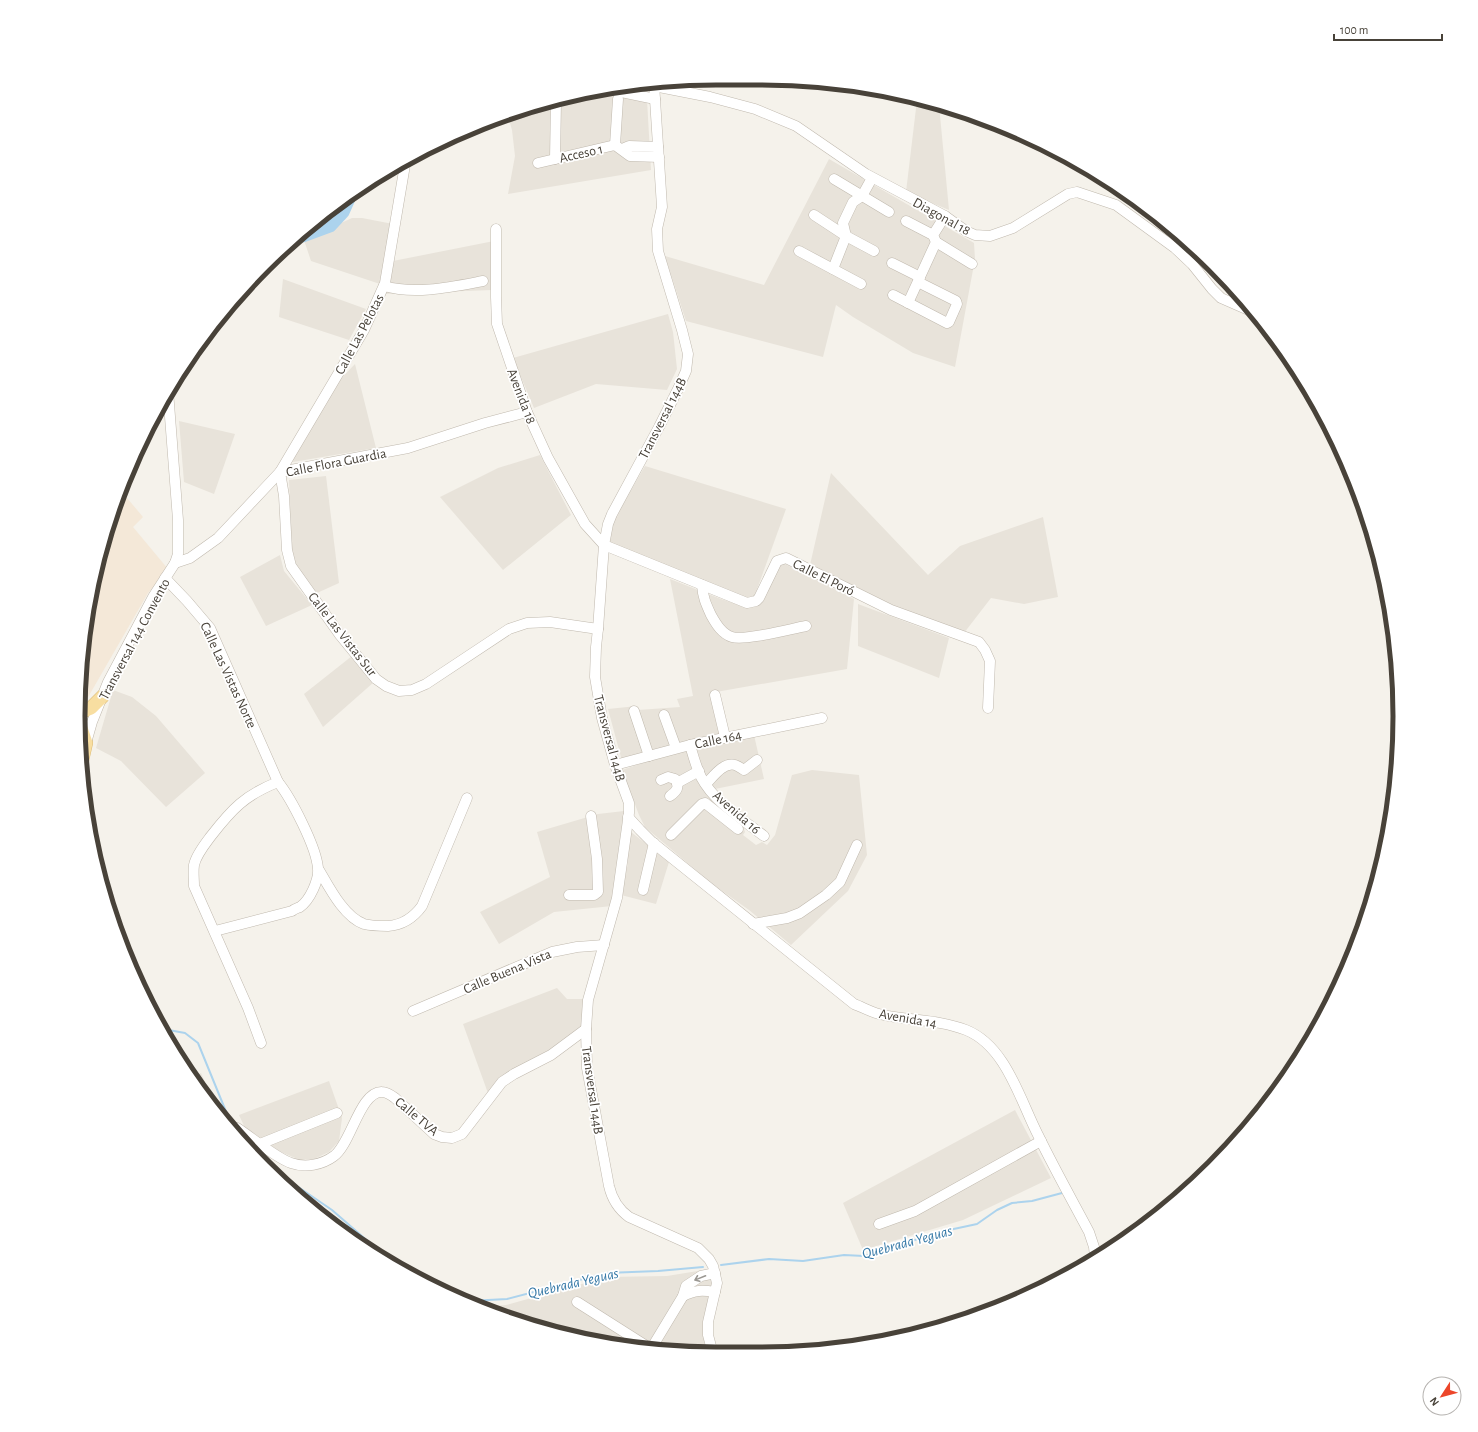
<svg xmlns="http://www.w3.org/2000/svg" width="1478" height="1432" viewBox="0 0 1478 1432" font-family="'Alegreya Sans',sans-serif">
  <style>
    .residential { fill: #e8e3da }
    .commercial { fill: #f4e8d8 }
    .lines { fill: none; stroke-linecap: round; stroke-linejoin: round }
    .stream { stroke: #acd3ed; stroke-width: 2 }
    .river { stroke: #acd3ed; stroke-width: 13 }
    .minor-casing { stroke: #c0b9ae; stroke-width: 11 }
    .major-casing { stroke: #ddbb71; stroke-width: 14 }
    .minor { stroke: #fff; stroke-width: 10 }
    .major { stroke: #f8dea1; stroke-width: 13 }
    .oneway { stroke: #9a9792 }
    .labels { text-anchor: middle; stroke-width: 3.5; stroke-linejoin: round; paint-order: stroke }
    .street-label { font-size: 14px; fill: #484239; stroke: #fff }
    .water-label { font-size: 15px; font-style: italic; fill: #3679a7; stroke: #fff }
    .rim { fill: none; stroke: #484239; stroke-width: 5 }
  </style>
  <rect width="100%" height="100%" fill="#f5f2eb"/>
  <!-- residential -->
  <g class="residential">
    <path d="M591 90 647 100 651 170 508 194 515 156 512 130 508 116Z"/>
    <path d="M917 100 939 105 949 210 906 192Z"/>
    <path d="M829 159 974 243 975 259 955 367 913 353 853 317 836 305 823 357 686 321 665 256 764 285Z"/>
    <path d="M352 218H362L393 224 380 284 311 261 304 240Z"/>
    <path d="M494 241 492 290 384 294 393 261Z"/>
    <path d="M283 279 366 309 349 340 279 317Z"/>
    <path d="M668 314 673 332 677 369 667 390 596 384 534 408 513 358Z"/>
    <path d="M355 364 376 448 293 462 294 453 336 384Z"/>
    <path d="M179 421 235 434 214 494 184 482Z"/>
    <path d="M540 455 571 515 503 570 440 497 498 468Z"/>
    <path d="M645 466 786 509 755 595 752 598H747L608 543 611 525Z"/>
    <path d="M831 473 928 575 960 546 1043 517 1058 597 1024 604 991 598 964 633 887 603 810 565Z"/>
    <path d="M326 476 339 583 317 593 310 586 295 564 292 552 289 480Z"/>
    <path d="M280 555 284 571 312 605 266 626 240 577Z"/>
    <path d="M781 562 854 599 847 669 716 692 726 735 622 761 608 709 637 706 638 710 680 707 677 699 693 696 670 579 721 599 748 608 756 606 763 600Z"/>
    <path d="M858 604 949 638 939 678 858 646Z"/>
    <path d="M352 656 374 682 323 727 304 694Z"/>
    <path d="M113 690 132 697 156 716 205 773 166 807 121 761 96 748Z"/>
    <path d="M754 735 764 779 715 789 702 769 694 746Z"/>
    <path d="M687 748 698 778 713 802 743 826 745 832 743 835 756 845 762 842 767 845 775 835 792 775 812 770 859 775 867 855 848 891 791 945 749 910 711 883 645 827 639 815 622 770Z"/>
    <path d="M624 811 612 906 554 912 499 944 480 912 550 877 537 832 598 814Z"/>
    <path d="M631 832 669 862 656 904 621 895 628 863 627 847Z"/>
    <path d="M557 988 567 999H584V1029L489 1096 463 1024Z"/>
    <path d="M201 1073 211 1096 206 1098 193 1077Z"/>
    <path d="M329 1081 342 1118 339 1141 329 1152 314 1159 300 1160 281 1152 246 1130 239 1115Z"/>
    <path d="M1015 1110 1051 1178 963 1220 863 1250 843 1203Z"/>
    <path d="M710 1269 712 1282 703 1322 705 1350 633 1349 511 1320 482 1307 506 1305 607 1277 667 1276Z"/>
  </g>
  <!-- commercial -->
  <path class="commercial" d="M127 498 143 517 133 527 168 569 148 593 83 706 81 703 83 632 112 511Z"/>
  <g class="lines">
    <!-- stream -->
    <g class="stream">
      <path d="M1035 143 1041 149 1073 160"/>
      <path d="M163 1029 185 1033 198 1043 227 1114"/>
      <path d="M266 1165 332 1210 402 1271"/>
      <path d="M721 1265 769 1259 803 1261 844 1255 864 1256 877 1253 935 1233 977 1224 997 1210 1012 1203 1032 1201 1062 1193"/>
      <path d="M469 1301 507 1299 606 1273 658 1271 703 1267"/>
    </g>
    <!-- river -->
    <path class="river" d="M299 236H303L330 226 343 212 351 194"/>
    <!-- minor casing -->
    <g class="minor-casing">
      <g id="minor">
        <path d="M654 84 662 207 657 229 658 251 682 330 688 354 686 371 678 389 659 427 612 514 608 524 604 545 598 629 596 647 595 677 602 718 615 765 629 803V813L617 898 588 1000 586 1029 587 1068 609 1186C612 1199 618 1209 629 1217L698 1248 709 1259 713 1266 717 1283 708 1322V1335L712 1350"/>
        <path d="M654 86 710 97 755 109 796 126 866 174 945 216 966 231 975 235 990 236 1013 228 1068 194 1077 192 1116 205 1175 248 1192 264 1212 289 1221 298 1253 312"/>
        <path d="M607 89 655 99"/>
        <path d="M615 145 618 99"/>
        <path d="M622 149 629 146 658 147"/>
        <path d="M406 159 385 283 364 330 280 472 284 496 287 550 291 566 340 635 376 679 386 686 399 691 412 690 426 684 509 629 527 623 550 622 598 629"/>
        <path d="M555 159 556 101"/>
        <path d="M538 163 615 145 630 156 659 157"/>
        <path d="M834 179 889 212"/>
        <path d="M814 215 846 236 874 251"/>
        <path d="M906 221 933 235"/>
        <path d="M496 229V297L497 324 527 412 548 458 585 524 604 545 747 603 756 601 759 598 777 561 786 558 891 610 979 642 985 650 990 661 988 708"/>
        <path d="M936 242 972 264"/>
        <path d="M799 251 861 284"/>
        <path d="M892 263 920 277"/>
        <path d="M833 269 846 236 843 223 853 202 862 196 872 178"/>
        <path d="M384 286C415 295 451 287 483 281"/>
        <path d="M893 295 947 323 949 322 957 304 956 301 918 282"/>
        <path d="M908 303 936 242 933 235 945 216"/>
        <path d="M175 563 190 558 218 538 280 472 408 448 485 423 527 412"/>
        <path d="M165 578 187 601 210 628 278 782C245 795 232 809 211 836 205 844 196 855 194 865 193 872 194 879 194 886L248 1008 261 1043"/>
        <path d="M702 585C703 598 706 604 711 615 716 624 722 634 732 637 745 641 790 629 806 626"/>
        <path d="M715 695 725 737"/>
        <path d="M634 711 649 756"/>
        <path d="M664 715 676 748"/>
        <path d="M86 743 92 722 108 682 153 597 175 563 178 554V520L168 391"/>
        <path d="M690 745C693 755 696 767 701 777 714 802 742 819 764 836"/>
        <path d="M615 765 690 745 822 718"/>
        <path d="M661 780 668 777 675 779C680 787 677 791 670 796"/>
        <path d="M677 783 699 771"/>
        <path d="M706 784C713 777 723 762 735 765 738 766 741 768 744 770L757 760"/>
        <path d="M628 817 640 830 652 842 854 1004C862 1007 871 1012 879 1014 908 1021 938 1019 966 1030 1006 1046 1020 1100 1038 1135 1054 1168 1072 1200 1089 1232L1094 1247 1095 1257"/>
        <path d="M671 835 702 804 705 803 738 829"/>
        <path d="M319 870C329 887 344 917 364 924 372 926 380 926 388 926 402 925 414 917 422 906L467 798"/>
        <path d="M643 890 654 843"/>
        <path d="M569 895H594L598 892 597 859 591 816"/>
        <path d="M753 924 787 918 800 913 826 895 840 882 857 845"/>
        <path d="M215 931 292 911C294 909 298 908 300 907 310 900 319 880 318 869 317 848 291 798 278 782"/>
        <path d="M413 1011 552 952 577 947 604 945"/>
        <path d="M231 1127 237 1128C251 1137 276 1158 291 1163 305 1168 322 1165 334 1156 351 1144 360 1091 382 1092 387 1092 391 1095 395 1098L434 1134 442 1137 452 1138 462 1134 502 1082 514 1074 551 1055 586 1029"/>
        <path d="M260 1144 337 1113"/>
        <path d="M879 1224 915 1211 1041 1141"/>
        <path d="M683 1296C695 1290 702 1290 715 1292"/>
        <path d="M577 1302 651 1349"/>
        <path d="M651 1349 683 1296 686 1286 701 1276 715 1273"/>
      </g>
    </g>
    <!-- major casing -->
    <g class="major-casing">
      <g id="major">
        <path d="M81 712 91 708 103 696"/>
        <path d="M80 725 86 743 81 765"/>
      </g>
    </g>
    <!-- minor -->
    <use href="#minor" class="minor"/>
    <!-- major -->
    <use href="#major" class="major"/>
  </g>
  <!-- one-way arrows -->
  <defs><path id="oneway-shaft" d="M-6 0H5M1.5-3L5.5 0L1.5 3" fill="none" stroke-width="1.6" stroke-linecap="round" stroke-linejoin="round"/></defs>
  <use class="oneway" href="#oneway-shaft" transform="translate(700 1278) rotate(158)"/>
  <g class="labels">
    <!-- street labels -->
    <g class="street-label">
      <text transform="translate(581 153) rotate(-13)" y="5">Acceso 1</text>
      <text transform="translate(942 216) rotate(29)" y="5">Diagonal 18</text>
      <text transform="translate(359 334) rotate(-62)" y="5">Calle Las Pelotas</text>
      <text transform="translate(522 396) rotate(69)" y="5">Avenida 18</text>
      <text transform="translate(662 418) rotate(-63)" y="5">Transversal 144B</text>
      <text transform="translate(336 462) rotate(-11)" y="5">Calle Flora Guardia</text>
      <text transform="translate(824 577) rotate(26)" y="5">Calle El Poró</text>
      <text transform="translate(343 634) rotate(52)" y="5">Calle Las Vistas Sur</text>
      <text transform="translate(134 639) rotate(-62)" y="5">Transversal 144 Convento</text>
      <text transform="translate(229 675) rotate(65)" y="5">Calle Las Vistas Norte</text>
      <text transform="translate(610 738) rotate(75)" y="5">Transversal 144B</text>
      <text transform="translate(718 739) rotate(-12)" y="5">Calle 164</text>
      <text transform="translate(737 812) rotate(41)" y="5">Avenida 16</text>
      <text transform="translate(507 971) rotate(-23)" y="5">Calle Buena Vista</text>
      <text transform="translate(908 1018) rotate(10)" y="5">Avenida 14</text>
      <text transform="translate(593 1090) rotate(82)" y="5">Transversal 144B</text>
      <text transform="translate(417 1116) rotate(40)" y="5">Calle TVA</text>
    </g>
    <!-- water labels -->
    <g class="water-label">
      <text transform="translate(907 1242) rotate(-15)" y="5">Quebrada Yeguas</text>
      <text transform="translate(573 1283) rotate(-13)" y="5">Quebrada Yeguas</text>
    </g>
  </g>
  <!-- crop -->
  <path d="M0 0H1478V1432H0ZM716 85H762A631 631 0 0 1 1393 716V716A631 631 0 0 1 762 1347H716A631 631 0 0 1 85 716V716A631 631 0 0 1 716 85Z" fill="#fff" fill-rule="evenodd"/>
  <path class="rim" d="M716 85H762A631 631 0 0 1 1393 716V716A631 631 0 0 1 762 1347H716A631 631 0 0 1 85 716V716A631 631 0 0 1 716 85Z"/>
  <!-- north arrow -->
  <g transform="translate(1442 1396) rotate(234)"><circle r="19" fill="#ffffff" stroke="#b6b3b0"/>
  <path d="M0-3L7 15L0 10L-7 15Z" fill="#ec462a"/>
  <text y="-6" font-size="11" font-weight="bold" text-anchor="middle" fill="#484239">N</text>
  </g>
  <!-- scale -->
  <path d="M1334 34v6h108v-6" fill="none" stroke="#484239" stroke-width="2"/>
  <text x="1340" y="34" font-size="12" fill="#484239" stroke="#ffffff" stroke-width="3" paint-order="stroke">100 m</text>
</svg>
